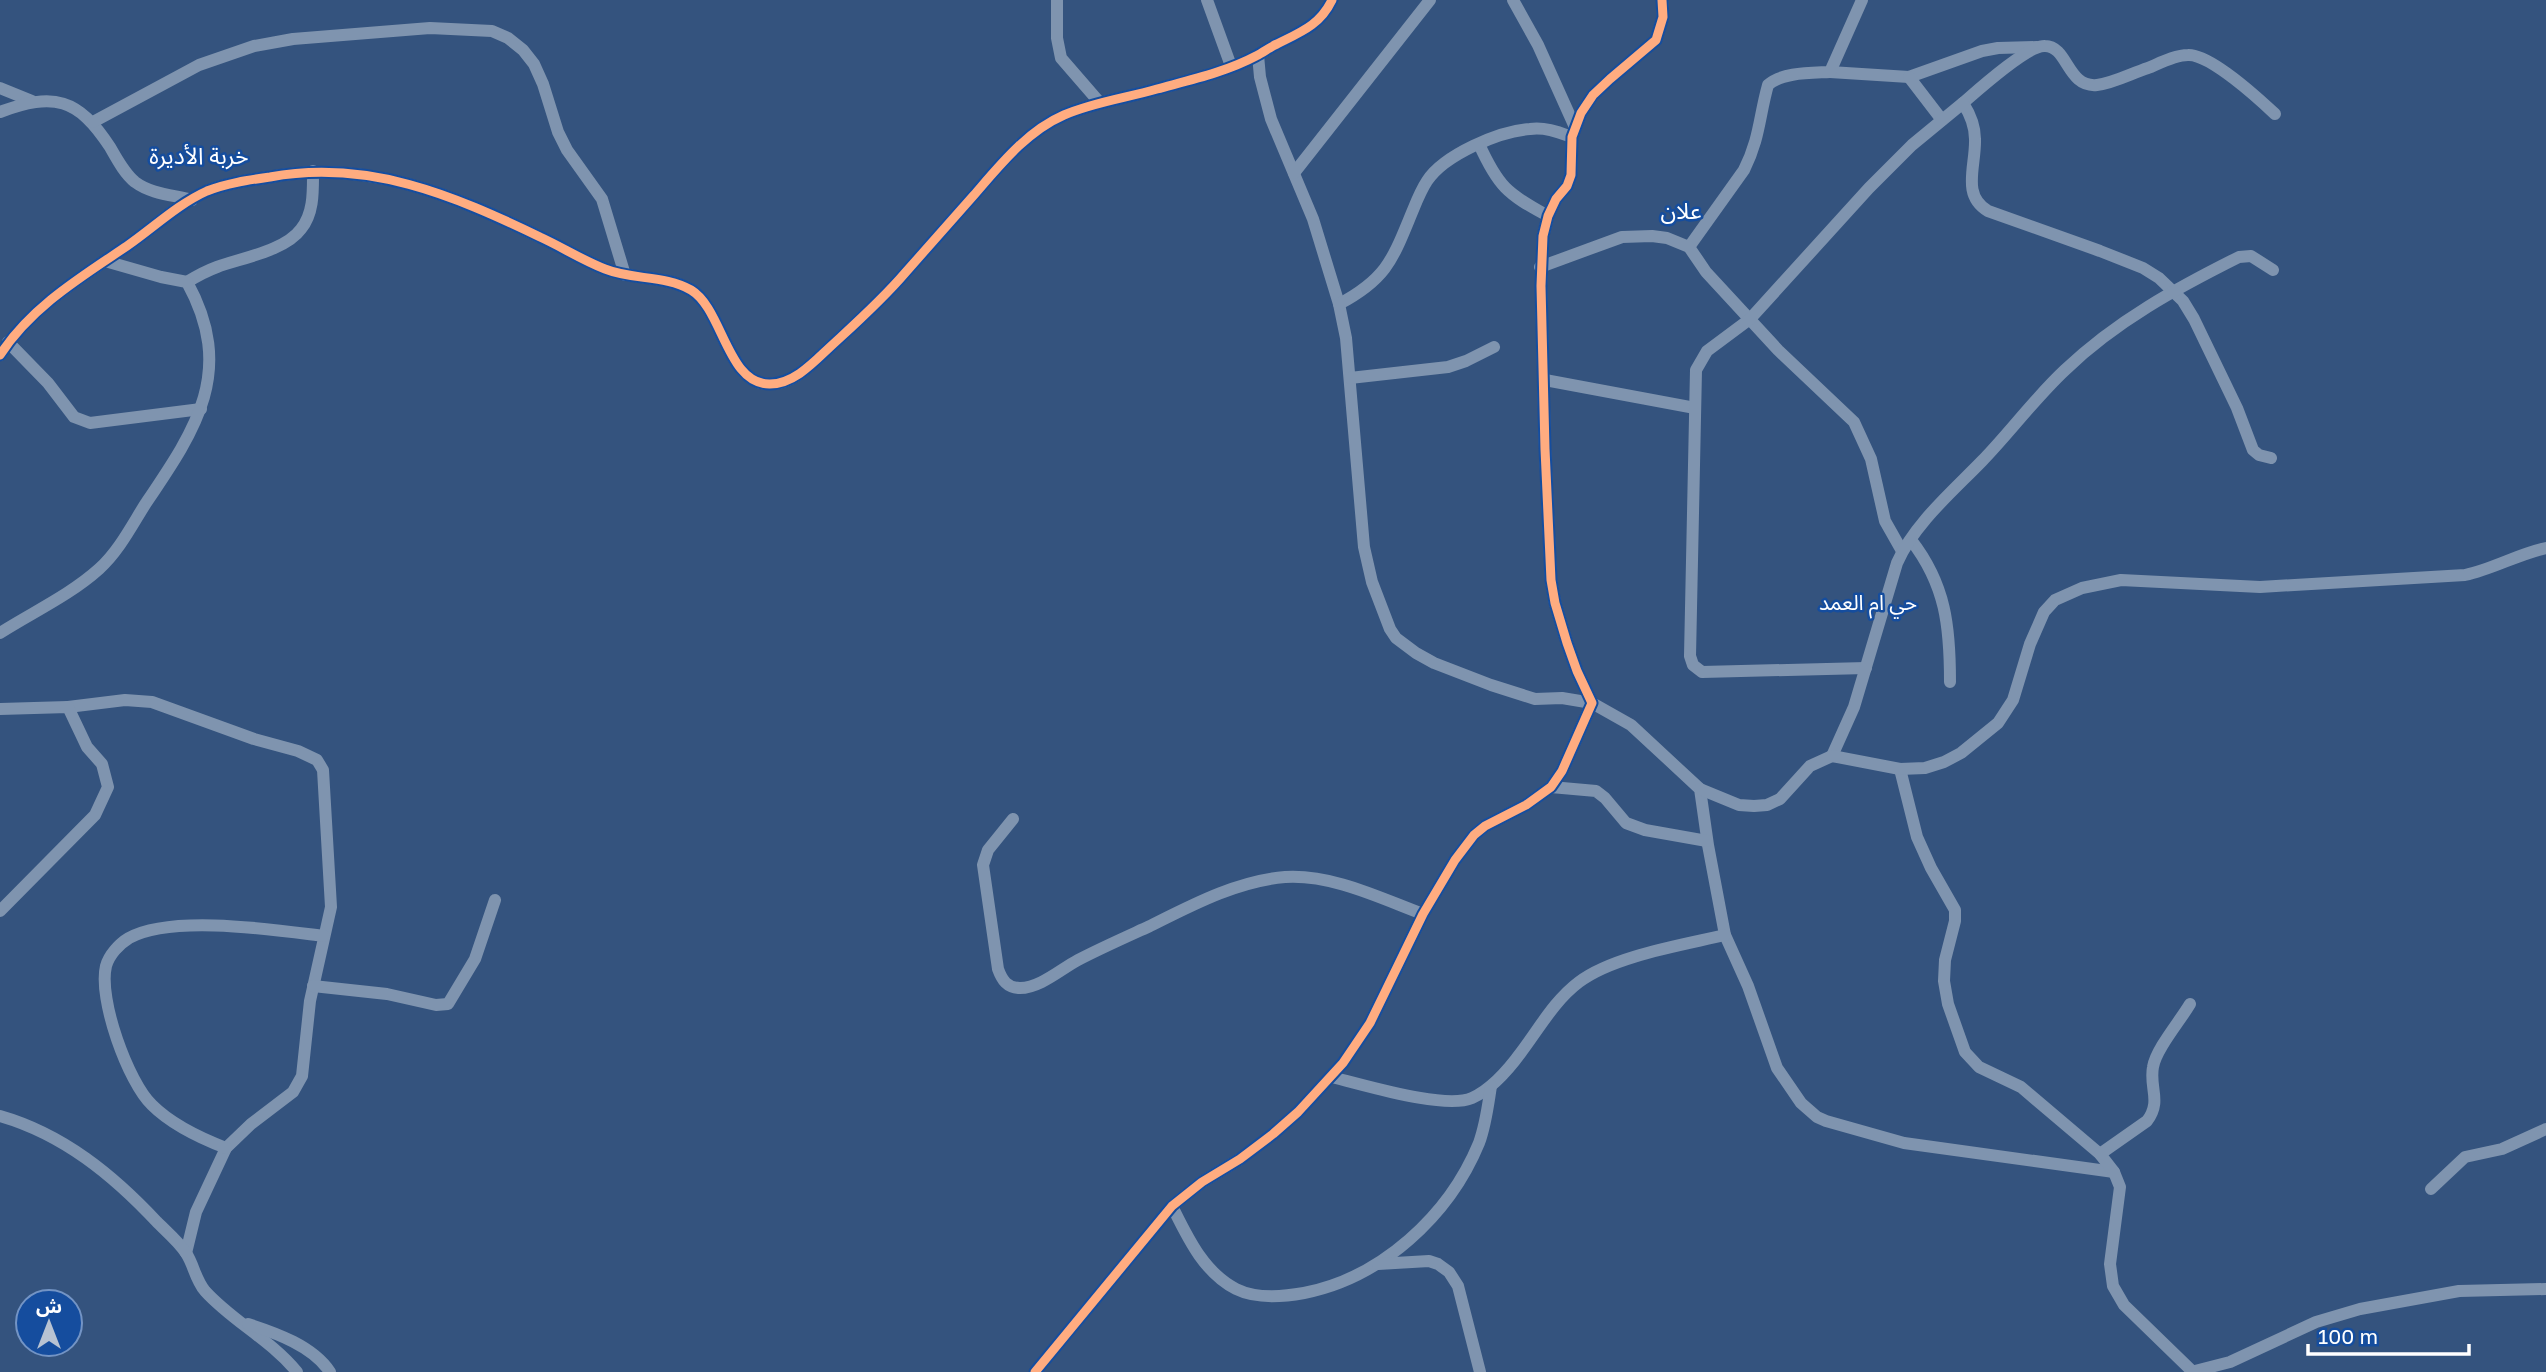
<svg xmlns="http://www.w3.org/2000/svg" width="2546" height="1372" viewBox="0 0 2546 1372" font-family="'Golos Text','Noto Sans Arabic',sans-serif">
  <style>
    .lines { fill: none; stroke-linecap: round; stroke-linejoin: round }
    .minor { stroke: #7f94af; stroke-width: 12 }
    .cycleway-casing { stroke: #154d9e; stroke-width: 13 }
    .cycleway { stroke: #ffac80; stroke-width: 9 }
    .labels { text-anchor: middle; stroke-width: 5; stroke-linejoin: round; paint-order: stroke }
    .neighbourhood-label { font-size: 21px; fill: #fff; stroke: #154d9e }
    .quarter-label { font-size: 23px; fill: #fff; stroke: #154d9e }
  </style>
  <rect width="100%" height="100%" fill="#34537e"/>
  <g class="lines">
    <!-- minor -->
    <g class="minor">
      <path d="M1057 0V38L1061 58 1100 103"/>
      <path d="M1207 0 1231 66"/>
      <path d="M1513 0 1538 45 1574 125"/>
      <path d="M1258 55 1260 77 1271 119 1313 219 1339 304 1346 338 1364 547 1372 582 1390 629 1396 638 1416 653 1434 663 1491 685 1535 699 1562 698 1592 703 1631 725 1700 789 1708 845 1725 935 1748 986 1777 1068 1801 1103 1817 1117 1826 1121 1904 1143 2114 1172"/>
      <path d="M1830 72 1909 77 1982 51 1998 48 2037 47"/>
      <path d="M1909 77 1942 120"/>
      <path d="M0 88 32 101"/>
      <path d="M1963 103C1978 90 2028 45 2045 46 2068 46 2067 88 2097 85 2114 83 2132 73 2148 68 2160 63 2175 55 2188 55 2210 54 2259 99 2275 114"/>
      <path d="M0 112C54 92 78 98 110 147 117 159 124 173 135 182 151 194 173 195 192 200"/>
      <path d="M93 122 199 65 254 46 293 39 430 28 492 31 508 38 523 50 534 64 543 84 558 132 567 150 602 199 625 275"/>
      <path d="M1479 144C1498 186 1507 194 1548 216"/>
      <path d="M1294 173 1430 0"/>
      <path d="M1689 247 1744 170C1760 138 1759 117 1768 85 1782 72 1812 73 1830 72L1862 0"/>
      <path d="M1540 267 1622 237 1652 236 1667 238 1689 247 1706 272 1778 350 1854 422 1871 459 1885 521 1902 551"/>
      <path d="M187 282C197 276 206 271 217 267 241 258 285 251 301 229 314 213 313 191 313 171"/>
      <path d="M1339 304C1388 278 1393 258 1413 210 1417 200 1421 190 1427 181 1444 155 1499 131 1530 129 1545 127 1558 132 1572 137"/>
      <path d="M8 342 48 383 74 417 90 423 201 409"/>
      <path d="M0 355C31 307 81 277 127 246 153 228 178 204 207 191 227 183 249 180 270 177 368 159 453 195 540 237 562 247 582 260 605 269 632 280 665 275 691 290 723 309 727 385 770 384 794 384 814 362 830 347 856 323 882 300 905 273 928 247 951 221 974 195 1000 165 1027 131 1064 115 1094 102 1126 98 1157 89 1190 80 1226 72 1256 56 1264 52 1270 47 1277 44 1301 32 1320 25 1332 0"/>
      <path d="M1350 378 1448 367 1466 361 1494 347"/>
      <path d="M1545 380 1695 408"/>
      <path d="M1911 540C1946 585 1950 627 1950 682"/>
      <path d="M0 633C33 612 70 595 99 569 119 551 132 525 146 503 196 429 236 371 187 282L161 277 105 261"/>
      <path d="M1866 668 1702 672 1693 665 1690 656 1696 370 1707 351 1750 319 1869 188 1912 145 1963 103C1970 114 1975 126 1975 139 1976 166 1961 195 1988 211L2100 251 2143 268 2159 278 2183 301 2194 319 2237 408 2253 450 2259 455 2271 458"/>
      <path d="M68 707 125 700 152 702 254 739 298 751 317 760 323 770 331 907 310 1001 302 1076 293 1092 251 1124 226 1148 196 1212 186 1253"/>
      <path d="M0 709 68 707 87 747 102 764 108 787 95 815 0 911"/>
      <path d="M1832 756 1854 707 1897 563C1914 524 1953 491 1982 461 2011 431 2035 398 2065 370 2116 321 2177 288 2239 257L2251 256 2273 270"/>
      <path d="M1900 769 1917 837 1931 868 1955 910V921L1945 960 1944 981 1948 1004 1965 1052 1979 1067 2021 1087 2100 1154 2114 1172 2120 1187 2110 1264 2113 1286 2124 1305 2192 1371"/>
      <path d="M1551 787 1596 791 1605 798 1626 823 1645 830 1707 841"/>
      <path d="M1700 789 1739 805 1754 806 1767 805 1780 799 1810 766 1832 756 1900 769 1925 768 1944 762 1961 753 1998 723 2013 700 2030 644 2044 612 2055 600 2082 588 2121 580 2260 587 2465 575C2493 569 2518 554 2546 548"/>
      <path d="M1013 819 988 850 983 865 998 969C1002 980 1007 988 1020 988 1040 988 1061 969 1078 960 1101 948 1126 937 1150 926 1192 905 1237 881 1285 877 1332 874 1380 898 1423 914"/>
      <path d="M313 986 387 994 436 1005 448 1004 475 959 495 900"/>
      <path d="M1331 1077C1362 1084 1444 1110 1472 1098 1492 1089 1509 1069 1522 1051 1540 1027 1555 1000 1579 982 1613 956 1683 945 1725 935"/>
      <path d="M0 1116C63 1134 113 1175 157 1222 166 1231 179 1242 186 1253 194 1265 195 1279 205 1291 232 1321 271 1340 297 1372"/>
      <path d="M226 1148C200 1138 172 1125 152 1105 128 1082 98 999 106 966 109 955 119 944 129 938 172 914 275 930 324 936"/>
      <path d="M2100 1154 2147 1121C2162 1101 2149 1088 2153 1067 2156 1049 2180 1021 2190 1004"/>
      <path d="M2431 1189 2465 1157 2502 1149 2546 1129"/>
      <path d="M1172 1206C1187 1236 1203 1272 1236 1289 1256 1299 1282 1297 1304 1293 1381 1278 1449 1216 1479 1143 1486 1124 1488 1105 1491 1086"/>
      <path d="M1378 1264 1429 1261 1438 1264 1449 1272 1458 1286 1480 1372"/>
      <path d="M248 1324C276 1333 313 1346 330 1372"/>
      <path d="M1035 1372 1172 1206 1202 1182 1240 1159 1273 1134 1298 1112 1343 1063 1370 1023 1423 914 1455 860 1474 835 1485 826 1526 805 1551 787 1562 771 1592 703 1577 671 1567 643 1555 603 1551 580 1545 449 1541 286 1543 236 1548 216 1556 199 1567 186 1571 175 1572 137 1581 113 1593 95 1610 79 1656 40 1663 17 1662 0"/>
      <path d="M2191 1372 2230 1362 2316 1322 2360 1309 2459 1291 2546 1289"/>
    </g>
    <!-- cycleway casing -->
    <g class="cycleway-casing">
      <g id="cycleway">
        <path d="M0 355C31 307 81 277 127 246 153 228 178 204 207 191 227 183 249 180 270 177 368 159 453 195 540 237 562 247 582 260 605 269 632 280 665 275 691 290 723 309 727 385 770 384 794 384 814 362 830 347 856 323 882 300 905 273 928 247 951 221 974 195 1000 165 1027 131 1064 115 1094 102 1126 98 1157 89 1190 80 1226 72 1256 56 1264 52 1270 47 1277 44 1301 32 1320 25 1332 0"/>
        <path d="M1035 1372 1172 1206 1202 1182 1240 1159 1273 1134 1298 1112 1343 1063 1370 1023 1423 914 1455 860 1474 835 1485 826 1526 805 1551 787 1562 771 1592 703 1577 671 1567 643 1555 603 1551 580 1545 449 1541 286 1543 236 1548 216 1556 199 1567 186 1571 175 1572 137 1581 113 1593 95 1610 79 1656 40 1663 17 1662 0"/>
      </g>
    </g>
    <!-- cycleway -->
    <use href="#cycleway" class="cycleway"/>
  </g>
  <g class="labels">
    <!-- neighbourhood labels -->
    <g class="neighbourhood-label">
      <text x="1868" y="610">حي ام العمد</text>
    </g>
    <!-- quarter labels -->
    <g class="quarter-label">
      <text x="199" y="164">خربة الأديرة</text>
      <text x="1681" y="219">علان</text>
    </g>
  </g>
  <!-- north arrow -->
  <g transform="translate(49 1323)"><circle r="33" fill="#154d9e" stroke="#7394c5" stroke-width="2"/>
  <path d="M0-5L12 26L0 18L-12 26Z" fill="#b8c3d2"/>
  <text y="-10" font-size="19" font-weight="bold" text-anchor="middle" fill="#ffffff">ش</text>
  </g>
  <!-- scale -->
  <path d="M2308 1344v10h161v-10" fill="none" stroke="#ffffff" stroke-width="3.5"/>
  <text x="2318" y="1344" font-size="21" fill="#ffffff" stroke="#154d9e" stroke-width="5" paint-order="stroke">100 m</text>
</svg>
